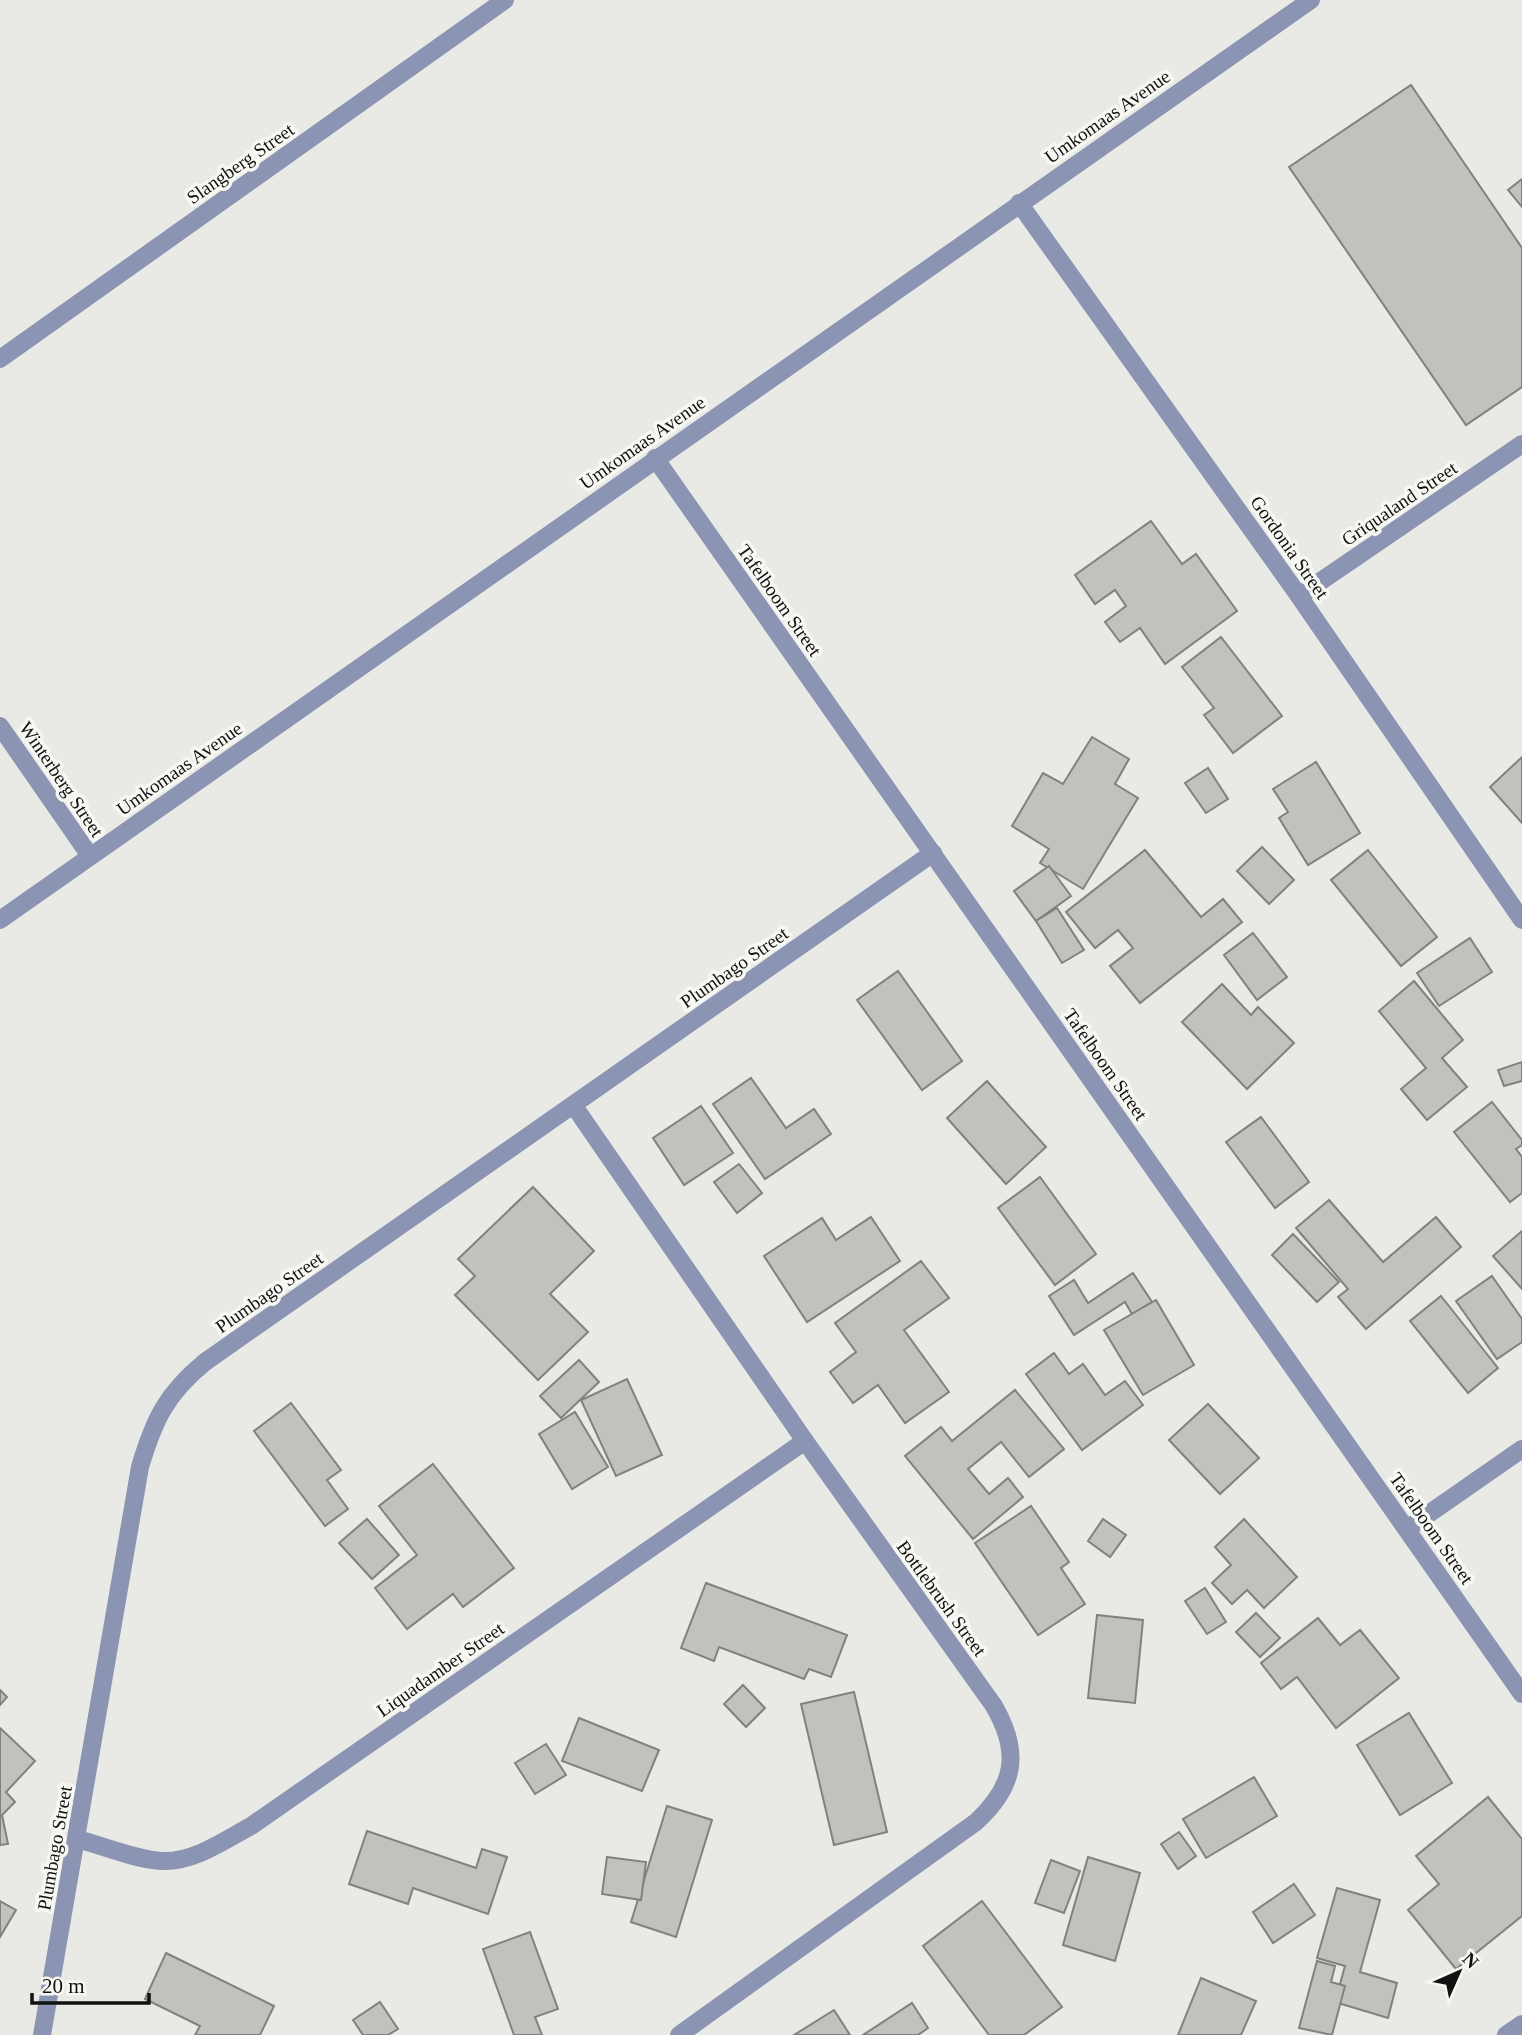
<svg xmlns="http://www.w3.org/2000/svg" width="1522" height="2035" viewBox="0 0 1522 2035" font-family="Georgia,serif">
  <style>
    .building { fill: #c1c1bd; stroke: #81817d; stroke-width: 2 }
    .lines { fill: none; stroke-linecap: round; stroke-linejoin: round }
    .minor { stroke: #8b94b2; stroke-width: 18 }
    .labels { text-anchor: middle; stroke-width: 7; stroke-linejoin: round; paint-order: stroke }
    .street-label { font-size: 19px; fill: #111110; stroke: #f7f7f3 }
  </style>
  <rect width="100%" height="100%" fill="#e9e9e5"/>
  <!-- building -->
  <g class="building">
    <path d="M1411 85 1522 248V387L1466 425 1289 167Z"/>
    <path d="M1522 179V207L1508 190Z"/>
    <path d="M1151 521 1182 564 1196 554 1237 611 1165 664 1140 628 1120 642 1105 622 1126 606 1115 590 1095 604 1075 575Z"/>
    <path d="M1221 637 1282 716 1233 753 1204 715 1214 708 1182 667Z"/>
    <path d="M1092 737 1129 759 1115 784 1138 798 1083 889 1040 863 1049 849 1012 826 1043 773 1063 784Z"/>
    <path d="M1522 757V823L1490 787Z"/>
    <path d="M1316 762 1360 833 1308 865 1279 818 1288 812 1273 789Z"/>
    <path d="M1208 768 1228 799 1206 813 1185 783Z"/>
    <path d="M1262 847 1294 880 1269 904 1237 871Z"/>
    <path d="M1145 850 1201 917 1223 899 1242 922 1140 1003 1110 966 1133 948 1118 930 1095 948 1066 912Z"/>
    <path d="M1368 850 1437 937 1401 966 1331 880Z"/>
    <path d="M1049 866 1071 896 1036 921 1014 891Z"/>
    <path d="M1057 908 1084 950 1062 963 1036 921Z"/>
    <path d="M1253 933 1287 977 1257 1000 1224 955Z"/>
    <path d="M1470 938 1492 972 1439 1006 1417 973Z"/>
    <path d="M898 971 962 1061 922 1090 857 1000Z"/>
    <path d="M1414 981 1463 1040 1442 1058 1467 1087 1427 1120 1401 1089 1426 1068 1379 1011Z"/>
    <path d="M1222 984 1251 1015 1258 1007 1294 1043 1247 1089 1182 1022Z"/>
    <path d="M1522 1062V1081L1504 1086 1498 1070Z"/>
    <path d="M751 1078 786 1128 814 1109 831 1134 765 1179 713 1104Z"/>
    <path d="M987 1081 1046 1147 1006 1184 947 1118Z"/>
    <path d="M1492 1102 1522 1140V1145L1516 1149 1522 1157V1193L1510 1202 1454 1132Z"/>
    <path d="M701 1106 733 1153 684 1185 653 1138Z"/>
    <path d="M1261 1117 1309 1182 1275 1208 1226 1142Z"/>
    <path d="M739 1164 762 1193 737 1213 714 1182Z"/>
    <path d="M1040 1177 1096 1254 1055 1285 998 1208Z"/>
    <path d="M533 1187 594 1251 550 1294 588 1332 538 1380 455 1295 475 1276 458 1259Z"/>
    <path d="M1329 1200 1383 1262 1436 1217 1461 1247 1366 1329 1338 1297 1348 1289 1296 1228Z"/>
    <path d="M871 1217 900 1261 807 1322 764 1256 822 1218 836 1240Z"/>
    <path d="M1522 1231V1289L1493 1256Z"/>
    <path d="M1293 1234 1339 1282 1317 1302 1272 1255Z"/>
    <path d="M921 1261 949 1298 904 1330 949 1392 905 1423 878 1385 853 1403 830 1372 856 1352 835 1323Z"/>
    <path d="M1133 1273 1152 1302 1132 1314 1125 1302 1074 1335 1049 1296 1074 1280 1088 1303Z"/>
    <path d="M1492 1276 1522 1319V1342L1497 1359 1456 1301Z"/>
    <path d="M1441 1296 1498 1368 1468 1393 1410 1321Z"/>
    <path d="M1156 1300 1194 1365 1143 1395 1104 1330Z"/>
    <path d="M1054 1353 1069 1374 1083 1364 1105 1395 1125 1381 1143 1405 1082 1450 1026 1374Z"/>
    <path d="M579 1360 599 1382 561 1418 540 1396Z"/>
    <path d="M627 1379 662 1455 616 1476 581 1400Z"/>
    <path d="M1015 1390 1064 1449 1029 1477 1001 1442 968 1469 989 1494 1008 1478 1023 1497 973 1539 905 1456 941 1427 952 1441Z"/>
    <path d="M291 1403 341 1470 327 1480 348 1509 325 1526 254 1431Z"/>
    <path d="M1208 1404 1259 1458 1220 1494 1169 1440Z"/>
    <path d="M575 1412 608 1467 572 1489 539 1434Z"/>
    <path d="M433 1464 514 1568 463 1607 453 1594 407 1629 375 1588 417 1555 379 1506Z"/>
    <path d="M1031 1506 1069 1562 1061 1568 1085 1604 1038 1635 975 1543Z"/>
    <path d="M367 1519 399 1555 372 1579 339 1543Z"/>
    <path d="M1103 1519 1126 1535 1110 1557 1088 1541Z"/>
    <path d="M1244 1519 1297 1577 1264 1608 1247 1590 1232 1604 1212 1583 1231 1565 1215 1547Z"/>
    <path d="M706 1583 847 1635 831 1677 809 1669 804 1679 719 1647 714 1661 681 1648Z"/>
    <path d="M1205 1588 1226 1622 1207 1634 1185 1601Z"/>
    <path d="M1256 1613 1280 1638 1260 1657 1236 1632Z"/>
    <path d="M1097 1615 1143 1620 1135 1703 1088 1698Z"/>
    <path d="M1318 1618 1340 1645 1360 1630 1399 1678 1336 1728 1297 1677 1281 1689 1261 1663Z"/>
    <path d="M743 1685 765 1708 746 1727 724 1704Z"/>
    <path d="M0 1690 7 1697 0 1705Z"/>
    <path d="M854 1692 887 1832 834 1845 801 1704Z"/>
    <path d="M1409 1713 1452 1783 1400 1815 1357 1745Z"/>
    <path d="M579 1718 659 1750 642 1791 562 1761Z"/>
    <path d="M0 1728 35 1761 6 1792 15 1802 2 1815 8 1844 0 1845Z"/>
    <path d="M546 1744 566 1775 535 1794 515 1763Z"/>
    <path d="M1254 1777 1277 1816 1206 1858 1183 1819Z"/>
    <path d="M1488 1797 1522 1839V1916L1456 1969 1408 1910 1439 1884 1416 1856Z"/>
    <path d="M667 1806 712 1820 676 1937 631 1922Z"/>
    <path d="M367 1831 476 1868 482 1849 507 1857 488 1914 413 1888 408 1904 349 1884Z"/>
    <path d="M1179 1832 1196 1856 1178 1869 1161 1844Z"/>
    <path d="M607 1857 646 1862 641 1900 602 1894Z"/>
    <path d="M1088 1857 1140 1873 1115 1961 1063 1945Z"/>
    <path d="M1051 1860 1080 1871 1064 1913 1035 1903Z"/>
    <path d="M1294 1884 1315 1915 1273 1943 1253 1912Z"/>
    <path d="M1337 1888 1380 1900 1360 1972 1397 1983 1388 2018 1335 2002 1345 1966 1317 1958Z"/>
    <path d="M0 1901 16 1910 0 1937Z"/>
    <path d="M982 1901 1062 2007 1024 2035H989L923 1946Z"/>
    <path d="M530 1932 558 2009 535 2017 542 2035H514L483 1949Z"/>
    <path d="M166 1953 274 2006 260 2035H195L200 2026 145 1999Z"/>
    <path d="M1317 1961 1335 1966 1331 1982 1345 1986 1332 2035 1299 2028Z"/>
    <path d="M1201 1978 1256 2001 1241 2035H1178Z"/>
    <path d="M380 2002 398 2029 388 2035H363L353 2020Z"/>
    <path d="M912 2003 928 2028 918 2035H863Z"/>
    <path d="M834 2010 850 2035H794Z"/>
  </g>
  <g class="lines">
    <!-- minor -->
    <g class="minor">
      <path d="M1019 203 1299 596 1522 920"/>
      <path d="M0 359 505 0"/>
      <path d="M655 458 1522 1694"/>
      <path d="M1299 596 1522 444"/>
      <path d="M0 726 90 856"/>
      <path d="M0 920 1311 0"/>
      <path d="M574 1106 805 1441 994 1706C1021 1753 1015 1786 976 1822L679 2035"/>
      <path d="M1407 1529 1522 1449"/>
      <path d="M77 1839C104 1846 134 1859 161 1861 193 1863 225 1840 251 1826L805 1441"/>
      <path d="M42 2035 140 1467C154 1420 166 1394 205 1362L933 853"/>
      <path d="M1506 2035 1522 2024"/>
    </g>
  </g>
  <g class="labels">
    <!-- street labels -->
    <g class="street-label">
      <text transform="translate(1107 116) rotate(-35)" y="7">Umkomaas Avenue</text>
      <text transform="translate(240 163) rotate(-35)" y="7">Slangberg Street</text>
      <text transform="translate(642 442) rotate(-35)" y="7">Umkomaas Avenue</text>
      <text transform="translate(1399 503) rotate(-34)" y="7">Griqualand Street</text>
      <text transform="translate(1290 547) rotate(55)" y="7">Gordonia Street</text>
      <text transform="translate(780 600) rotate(55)" y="7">Tafelboom Street</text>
      <text transform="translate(179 768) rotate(-35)" y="7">Umkomaas Avenue</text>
      <text transform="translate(62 779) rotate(56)" y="7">Winterberg Street</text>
      <text transform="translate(734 967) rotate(-35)" y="7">Plumbago Street</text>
      <text transform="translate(1106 1064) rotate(55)" y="7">Tafelboom Street</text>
      <text transform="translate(269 1292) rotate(-35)" y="7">Plumbago Street</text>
      <text transform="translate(1432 1528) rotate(55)" y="7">Tafelboom Street</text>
      <text transform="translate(942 1598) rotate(54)" y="7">Bottlebrush Street</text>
      <text transform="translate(440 1669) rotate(-35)" y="7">Liquadamber Street</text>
      <text transform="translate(54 1848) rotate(-80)" y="7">Plumbago Street</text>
    </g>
  </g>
  <!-- north arrow -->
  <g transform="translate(1459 1972) rotate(45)" stroke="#f7f7f3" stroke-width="5" paint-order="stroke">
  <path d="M0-5L12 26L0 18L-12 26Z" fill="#111110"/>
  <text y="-10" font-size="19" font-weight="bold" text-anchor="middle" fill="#111110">N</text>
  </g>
  <!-- scale -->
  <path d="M32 1993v10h117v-10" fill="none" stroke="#111110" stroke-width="3.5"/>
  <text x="42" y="1993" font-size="21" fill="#111110" stroke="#f7f7f3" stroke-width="5" paint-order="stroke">20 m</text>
</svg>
